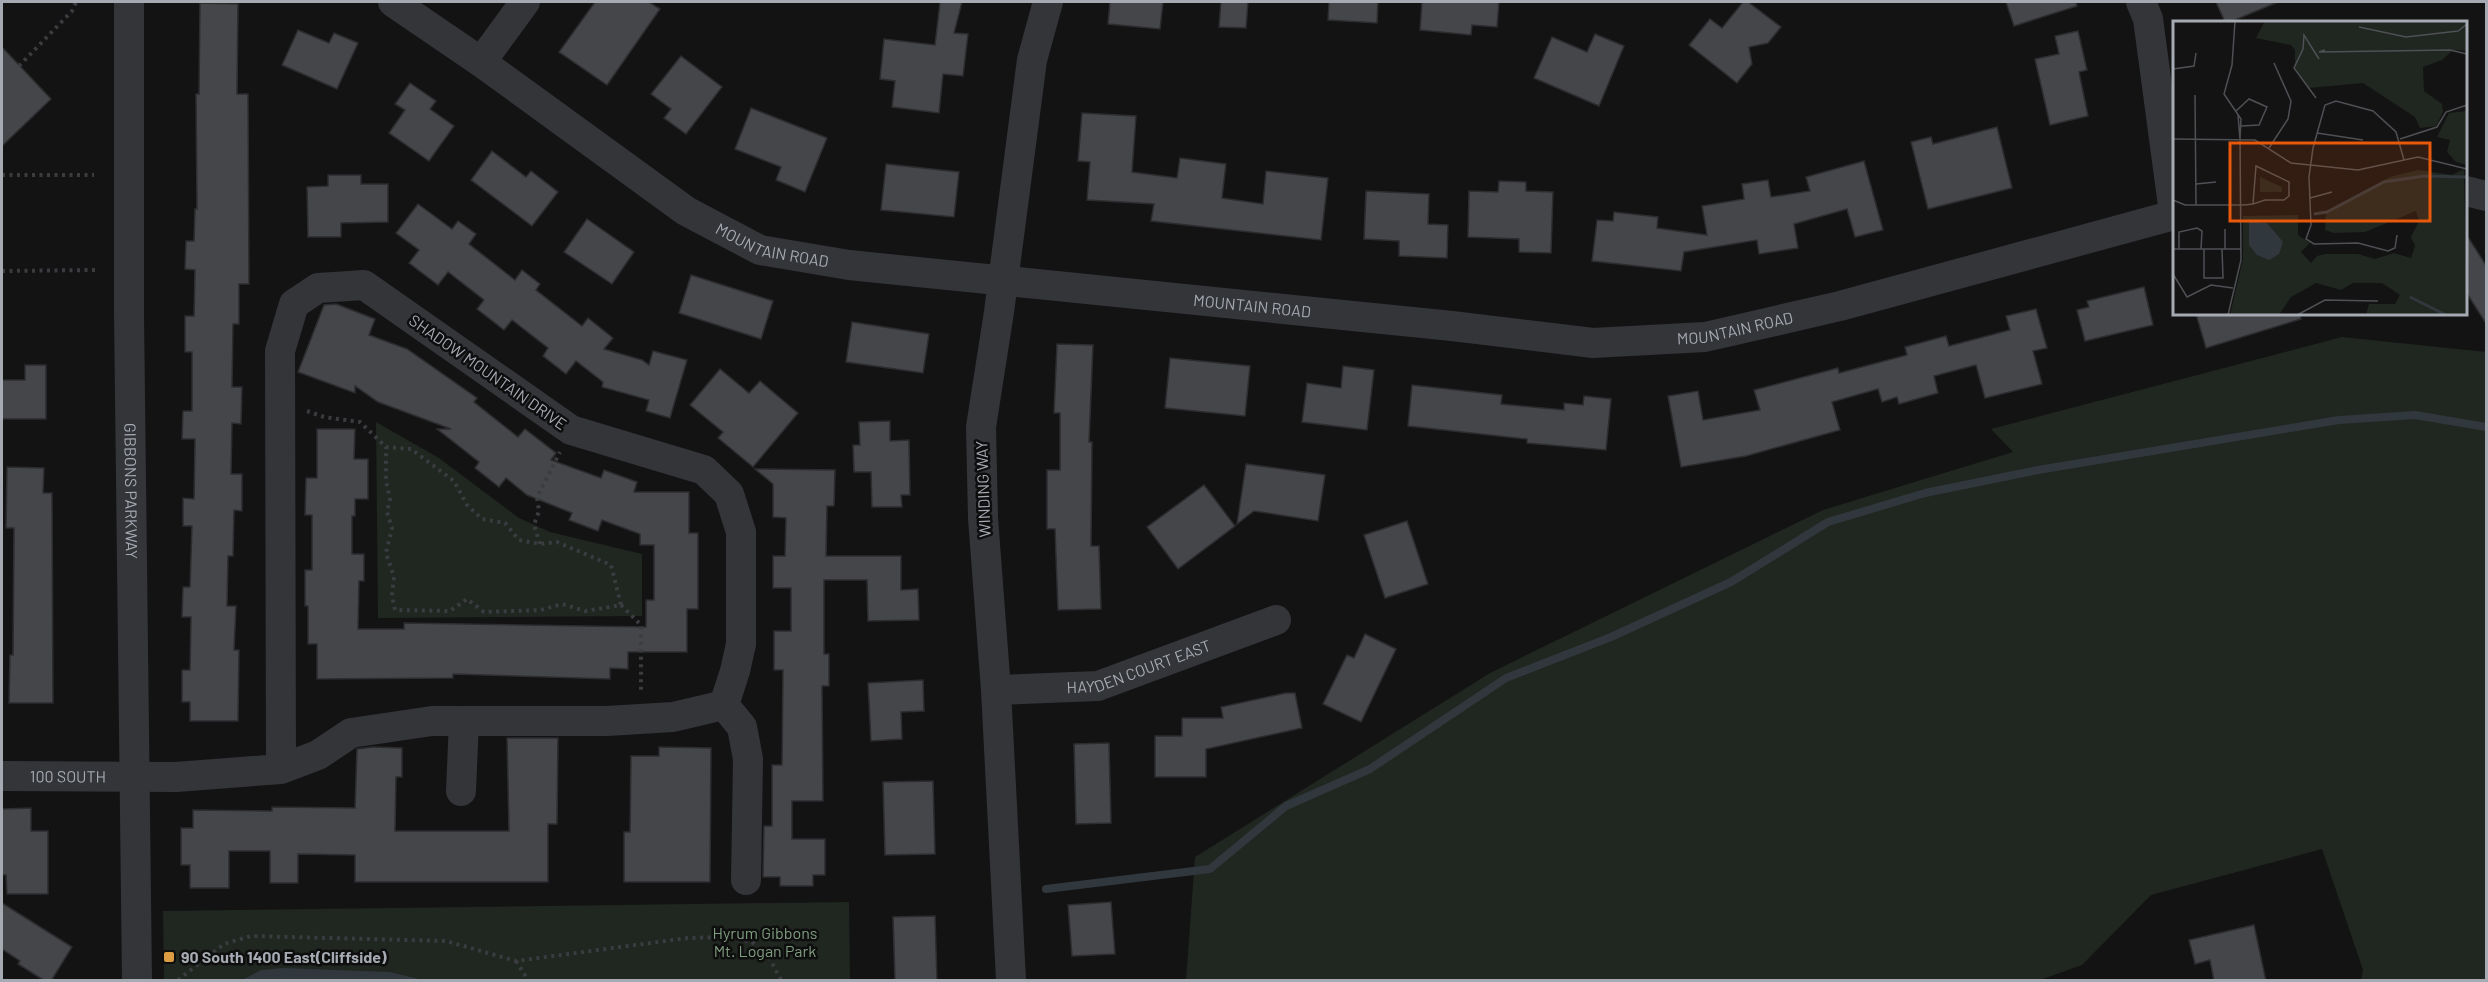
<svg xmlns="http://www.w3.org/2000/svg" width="2488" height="982" viewBox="0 0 2488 982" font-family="Barlow,sans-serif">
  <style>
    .green { fill: #202620 }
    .water { fill: #30383d }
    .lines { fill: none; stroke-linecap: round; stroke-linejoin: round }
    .stream { stroke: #30383d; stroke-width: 8 }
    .building { fill: #454649; stroke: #2d2d30; stroke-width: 1.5 }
    .path { stroke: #3a3c40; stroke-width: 4; stroke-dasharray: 3 4.5; stroke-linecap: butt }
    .minor { stroke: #343539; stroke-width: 30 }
    .poi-dot { fill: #dc9c42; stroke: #0e0e0f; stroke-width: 2 }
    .labels { text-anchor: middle; stroke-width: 5; stroke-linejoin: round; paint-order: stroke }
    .street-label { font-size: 16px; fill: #a6abb3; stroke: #0e0e0f }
    .park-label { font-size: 16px; fill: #7f9c7f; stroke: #0e0e0f }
    .poi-label { font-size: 16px; font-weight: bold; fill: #a6abb3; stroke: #0e0e0f; text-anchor: start }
    .inset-river { fill: none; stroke: #30383d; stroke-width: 3 }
    .inset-road { fill: none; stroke: #4e5054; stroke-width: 1.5 }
    .view { fill: #e8590c; fill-opacity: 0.15; stroke: #e8590c; stroke-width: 3 }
    .inset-edge { fill: none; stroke: #a6abb3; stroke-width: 3 }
  </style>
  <rect width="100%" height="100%" fill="#131314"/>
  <!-- green -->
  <g class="green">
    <path d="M2342 337 2486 352V980H2361L2363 970 2322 849 2151 895 2082 965 2040 980H1186L1195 857 1490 673 1823 510 2013 452 1991 429Z"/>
    <path d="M376 422 439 458 519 518 550 532 642 554V616L378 618Z"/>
    <path d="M849 902 850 980H164L163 911Z"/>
  </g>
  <!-- water -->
  <path class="water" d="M283 968 390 972 423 980H242L261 970Z"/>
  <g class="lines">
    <!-- stream -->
    <path class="stream" d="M1046 889 1210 869 1286 806 1370 769 1506 678 1611 637 1731 582 1828 522 1925 493 2038 470 2339 420 2415 415 2486 427"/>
  </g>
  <!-- building -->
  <g class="building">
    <path d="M595 2H649L660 9 607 85 559 52Z"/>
    <path d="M940 2H962L954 33 968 34 963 76 943 74 939 113 892 107 895 81 880 79 884 39 935 45Z"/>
    <path d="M1110 2H1163L1160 29 1108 24Z"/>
    <path d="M1221 2H1248L1246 28 1219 27Z"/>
    <path d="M1329 2H1378L1377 23 1328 20Z"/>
    <path d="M1422 2H1499L1497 27 1472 25 1471 35 1420 30Z"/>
    <path d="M1743 2H1748L1781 27 1768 43 1749 47 1752 64 1737 83 1689 45 1710 19 1722 28Z"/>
    <path d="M2006 2H2076L2077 6 2014 26Z"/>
    <path d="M2216 2H2278L2230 22H2225Z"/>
    <path d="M200 3 238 4 237 94H248L249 284H239V324H233L232 387H242L241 424 232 423 231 474H242V511L234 510 233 556H228L227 606H236L234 650H239L238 721H190V702H182V670H190L191 617H182L183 587H190L192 526H183V498L194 499 195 439H182L183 411H192V352H185V316H194L195 270 185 269 186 241H194L195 209H197L196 94H199Z"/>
    <path d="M298 30 329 43 334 33 358 43 337 89 282 65Z"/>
    <path d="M2078 31 2087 70 2079 72 2088 116 2050 125 2035 59 2059 54 2055 36Z"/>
    <path d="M1595 34 1624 46 1599 106 1534 78 1552 37 1587 52Z"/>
    <path d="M2 47 51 99 2 146Z"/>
    <path d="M681 56 722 87 686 134 664 118 671 109 651 94Z"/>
    <path d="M410 83 436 101 430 109 454 126 429 161 389 133 405 110 395 104Z"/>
    <path d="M751 108 827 138 805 192 776 180 781 167 735 149Z"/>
    <path d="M1082 113 1136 116 1132 172 1177 178 1180 158 1226 164 1222 198 1263 204 1266 171 1328 178 1321 240 1151 221 1154 204 1087 200 1090 162 1078 161Z"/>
    <path d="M1997 127 2012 188 1928 209 1911 142 1931 137 1933 144Z"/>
    <path d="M492 151 526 177 531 171 558 192 532 226 471 180Z"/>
    <path d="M1864 161 1883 230 1855 237 1847 209 1794 224 1798 248 1759 254 1757 240 1684 252 1681 271 1592 261 1597 220 1613 221 1614 212 1658 217 1657 228 1707 235 1702 206 1744 199 1742 184 1768 180 1771 197 1810 191 1806 177Z"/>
    <path d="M886 164 959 172 954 217 881 210Z"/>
    <path d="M328 175H361V184H388V222L341 223V237H308L307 187 328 186Z"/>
    <path d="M1499 181 1526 182V191L1553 192 1551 253 1519 252V239L1468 237 1469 191 1498 192Z"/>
    <path d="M1366 191 1429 194 1428 224 1448 225 1447 258 1399 256V241L1364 239Z"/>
    <path d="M418 204 452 229 458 221 476 234 469 244 515 280 522 270 540 284 536 290 582 326 588 318 613 338 604 349 642 360 649 365 653 351 687 360 670 418 646 411 649 400 602 387 603 382 576 361 566 374 543 356 548 348 512 320 504 330 477 309 484 300 448 272 438 285 409 263 419 250 396 233Z"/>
    <path d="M587 219 634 252 612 284 564 252Z"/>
    <path d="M2466 234 2487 267V325L2466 292Z"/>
    <path d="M691 275 773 301 761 339 679 313Z"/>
    <path d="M2144 287 2153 325 2085 341 2077 310 2089 307 2087 301Z"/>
    <path d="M336 304 375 319 369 335 407 349 477 398 474 402 518 437 525 429 556 453 551 460 601 478 604 470 637 482 634 492H689V533H698V609H687V652H628V669L610 668V679L453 674V678L317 679V644H308V606H305V570H312V515H305L306 478H317V429H355L354 459H368V499H355V516H352V554H364V581H359L358 629H404V623L646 627V600H654V545H640V534L602 520 598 531 569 520 572 513 527 495 506 478 499 487 475 468 479 462 437 429H451L378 402 355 386V393L298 372 324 305Z"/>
    <path d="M2036 309 2047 348 2033 351 2042 384 1985 398 1976 365 1934 376 1938 393 1899 404 1897 397 1882 402 1878 389 1832 402 1840 430 1746 456 1681 467 1668 396 1698 391 1703 420 1760 410 1754 390 1838 368 1839 373 1907 355 1905 347 1946 336 1949 346 2010 330 2006 316Z"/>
    <path d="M2196 314H2300L2301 319 2206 348Z"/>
    <path d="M852 322 929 334 923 373 846 362Z"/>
    <path d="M1057 344 1093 345 1089 442H1092L1091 546H1099L1101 609 1058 610 1055 529H1047V470H1060V413H1054Z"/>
    <path d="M1170 358 1250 366 1245 416 1165 408Z"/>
    <path d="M25 365H46V419H2V380H25Z"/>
    <path d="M1343 366 1374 370 1367 430 1302 422 1307 383 1341 388Z"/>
    <path d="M720 369 749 393 760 381 798 413 753 467 718 438 723 432 690 405Z"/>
    <path d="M1412 385 1502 395 1501 404 1564 410V403L1583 405 1584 396 1611 399 1606 450 1527 443V439L1408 426Z"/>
    <path d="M890 421V441L909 440 910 495H901L902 507H872L871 472H854L853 445H860L859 422Z"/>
    <path d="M1246 464 1325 475 1318 521 1254 511 1237 524Z"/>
    <path d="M7 467 44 468 43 493H52L53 703H9L10 655H13L14 528H6Z"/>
    <path d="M755 469 835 470 834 506H827L826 556H901V590L918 589 919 620 868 621 867 580H824V654H829V686H822L823 801H792V839H825V875H813V886H780V877H763L764 826H772V765H782L783 670H774V631H791V588H773V556H785L786 518 773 517V484Z"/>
    <path d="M1204 485 1235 526 1178 569 1147 527Z"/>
    <path d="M1407 521 1428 584 1385 598 1364 535Z"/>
    <path d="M1365 634 1396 649 1361 722 1323 704 1347 655 1354 658Z"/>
    <path d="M923 680 924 711 901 712 902 739 871 741 868 683Z"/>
    <path d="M1286 693H1295L1302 728 1206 749V777H1155V736H1182V718H1223L1221 707Z"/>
    <path d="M507 738H558L557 824H548V882H355V855L298 854V883H270V851H229V888H190V865H181V828H193V810L272 811V807L355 808 357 749 374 747 402 748V777H396L395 831H509Z"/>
    <path d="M1109 743 1111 823 1076 824 1074 744Z"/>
    <path d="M659 747 711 748 710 882H624V832H630L631 756H659Z"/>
    <path d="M933 781 935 854 885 855 883 782Z"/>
    <path d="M31 808V831H48V894H7L6 875H2V809Z"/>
    <path d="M1111 902 1115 954 1072 956 1068 905Z"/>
    <path d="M2 903 72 947 51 981H45L18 964 20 961 2 949Z"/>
    <path d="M935 916 937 981H895L893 917Z"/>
    <path d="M2254 925 2266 981H2214L2210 960 2195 964 2189 940Z"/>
  </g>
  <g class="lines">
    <!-- path -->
    <g class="path">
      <path d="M19 66 72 11 76 2"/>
      <path d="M2 175H94"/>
      <path d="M2 271 95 270"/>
      <path d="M307 411 324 417 360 422 386 447 411 449 454 481 467 505 482 519 505 523 519 540 540 544 557 542 611 565 621 605 585 611 562 604 541 610 484 612 467 599 450 611 395 610 392 595 394 577 386 553 392 528 387 512 390 499 386 481V447"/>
      <path d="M540 544 534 525 539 511 537 497 560 452"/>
      <path d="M621 605 641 625V692"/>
      <path d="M516 961 528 980"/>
      <path d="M178 980 224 944 251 936 446 941 516 961 688 938 725 937 752 942 770 959 781 980"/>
    </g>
    <!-- minor -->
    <g class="minor">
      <path id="s1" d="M129 2V313L137 980"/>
      <path id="s2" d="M393 2 481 62 686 211 760 250 849 265 1452 326 1593 343 1705 337 1840 306 2174 215"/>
      <path d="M2141 2 2148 19 2174 213"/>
      <path d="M481 62 525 2"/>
      <path d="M2466 191 2486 196"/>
      <path id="s3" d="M996 690 1098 686 1276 620"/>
      <path d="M724 705 742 727 748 759 746 880"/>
      <path id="s4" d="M2 776 176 777 281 769 318 755 351 733 432 721H607L673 717 724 705 735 671 741 644V532L729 494 704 470 571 430 364 285 318 288 294 304 280 351 281 769"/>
      <path d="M461 791 464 721"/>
      <path d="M1011 980 996 690 983 518 981 427 999 312 1032 60 1048 2"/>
    </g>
  </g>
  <!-- markers -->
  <rect class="poi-dot" x="163" y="951" width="12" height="12" rx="3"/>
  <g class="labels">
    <!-- street labels -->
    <g class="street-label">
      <text dy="6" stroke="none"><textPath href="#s2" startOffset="454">MOUNTAIN ROAD</textPath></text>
      <text dy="6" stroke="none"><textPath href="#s2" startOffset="939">MOUNTAIN ROAD</textPath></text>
      <text dy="6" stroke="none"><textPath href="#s2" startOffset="1425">MOUNTAIN ROAD</textPath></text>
      <text transform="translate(488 372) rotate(35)" y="6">SHADOW MOUNTAIN DRIVE</text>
      <text transform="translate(983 489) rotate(-92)" y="6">WINDING WAY</text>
      <text dy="6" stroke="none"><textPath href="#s1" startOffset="489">GIBBONS PARKWAY</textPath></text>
      <text dy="6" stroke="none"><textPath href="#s3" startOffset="146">HAYDEN COURT EAST</textPath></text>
      <text dy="6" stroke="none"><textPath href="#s4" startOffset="66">100 SOUTH</textPath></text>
    </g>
    <!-- park labels -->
    <g class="park-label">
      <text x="765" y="939">Hyrum Gibbons<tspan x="765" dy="18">Mt. Logan Park</tspan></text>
    </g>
    <!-- poi labels -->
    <g class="poi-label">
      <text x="181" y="963">90 South 1400 East(Cliffside)</text>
    </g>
  </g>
  <!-- overview -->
  <g transform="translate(2173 21)">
    <rect width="294" height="294" fill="#131314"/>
    <path d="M92 0H294V30L280 29 269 39 250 46 251 70 269 83 270 91 263 105 247 107 242 96 190 62 136 67 122 47V29L118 24 83 17ZM294 90V144L283 141 274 131 277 119 264 116 276 92ZM291 148 294 294H193L196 283H222L227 274 209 262H180L168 269 143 262 118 276 106 294H57L70 238V195L125 194V214L137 222 128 231 138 242 144 235 152 233H185L202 238 221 232 238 237 242 225 238 216 246 200 243 190 192 211 161 212 152 209 153 190 217 156 245 149 279 154ZM87 156 109 166V171H87Z" fill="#202620"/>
    <path d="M76 200 94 202 110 221 106 233 96 239 84 234 76 224Z" fill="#30383d"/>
    <path class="inset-river" d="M141 193 154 191 211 161 251 155 293 156M237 276 273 294"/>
    <path class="inset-road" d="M62 0 59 44 51 73 68 98 67 118 65 94M186 6 233 16 285 10 294 3M152 29 146 31 277 29 294 33M0 48 21 45 23 32M22 74 23 184M143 77 121 47 130 28 131 14 146 38M63 90 76 78 94 86 86 104 68 105M144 112 190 119M0 118 82 119 118 142 185 149 245 136 294 148M227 118 264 106 273 91 294 84M96 127 115 98 118 80 101 42M0 146V166M23 163 43 161M137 177 159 171M0 179 12 184H71L80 183 92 179H111L116 175V161L83 145 80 183M224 214 222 227 215 230 185 222 141 223 133 218 138 204 136 156 140 127 152 84 163 80 200 90 223 111 231 139M0 228H68M6 228V211L24 207 29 210 28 228M31 228V257H50L49 228M52 228V208M0 253 14 276 38 264 60 267M55 294 68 239 67 118M124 294 152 279 205 280"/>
    <path class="view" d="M57 122H257V200H57Z"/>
    <rect width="294" height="294" class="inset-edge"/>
  </g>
  <!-- border -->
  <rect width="2488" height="982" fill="none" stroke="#a6abb3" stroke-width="6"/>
</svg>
